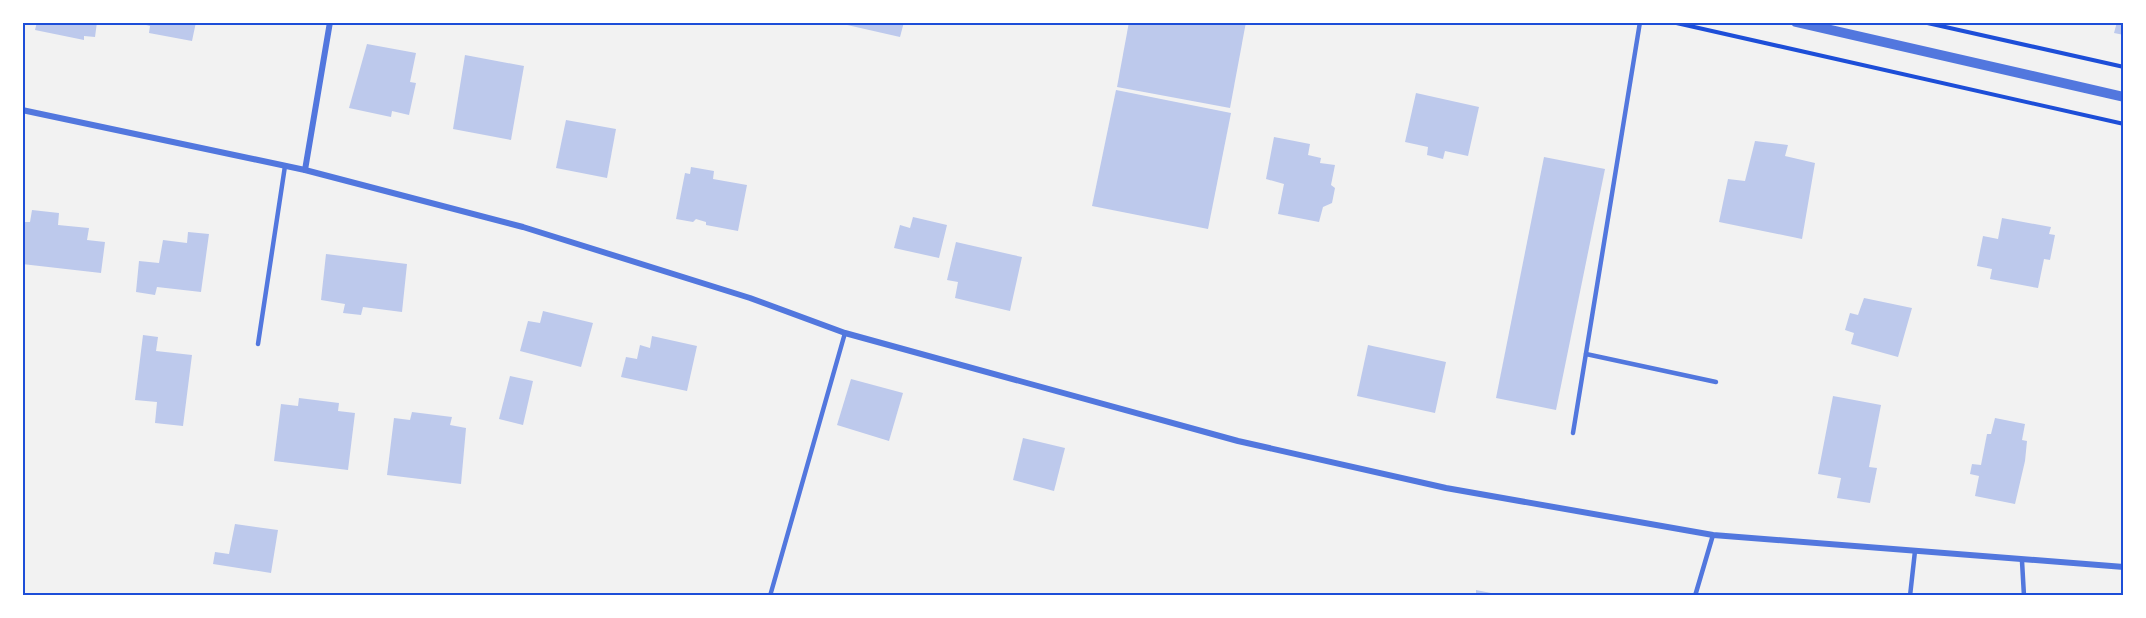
<svg xmlns="http://www.w3.org/2000/svg" width="2146" height="618" viewBox="0 0 2146 618" font-family="Arial,sans-serif">
  <style>
    .building { fill: #bdc9ec }
    .lines { fill: none; stroke-linecap: round; stroke-linejoin: round }
    .path { stroke: #1d4ed8; stroke-width: 4 }
    .service { stroke: #5277de; stroke-width: 4.5 }
    .minor { stroke: #5277de; stroke-width: 6 }
    .tertiary { stroke: #5277de; stroke-width: 10 }
    .neatline { fill: none; stroke: #1d4ed8; stroke-width: 2 }
  </style>
  <rect width="100%" height="100%" fill="#f2f2f2"/>
  <!-- building -->
  <g class="building">
    <path d="M37 22H97L95 37 84 36V40L35 30Z"/>
    <path d="M135 22H196L192 41 149 33 150 26Z"/>
    <path d="M834 22H904L900 37Z"/>
    <path d="M1129 22H1246L1230 108 1117 87Z"/>
    <path d="M2117 22H2124V35L2114 33Z"/>
    <path d="M367 44 416 53 410 82 416 83 409 115 392 111 391 117 349 108Z"/>
    <path d="M465 55 524 66 511 140 453 129Z"/>
    <path d="M1116 90 1231 113 1208 229 1092 206Z"/>
    <path d="M1416 93 1479 107 1468 156 1445 151 1443 159 1427 155 1428 147 1405 142Z"/>
    <path d="M566 120 616 129 607 178 556 168Z"/>
    <path d="M1274 137 1310 144 1308 155 1321 158 1320 163 1335 165 1331 185 1335 188 1332 203 1323 207 1319 222 1278 214 1284 184 1266 179Z"/>
    <path d="M1755 141 1788 145 1785 156 1815 163 1802 239 1719 222 1728 179 1745 181Z"/>
    <path d="M1544 157 1605 169 1556 410 1496 398Z"/>
    <path d="M691 167 714 171 713 179 747 185 738 231 706 225V222L696 219 693 222 676 219 685 173 690 174Z"/>
    <path d="M32 210 59 213 58 225 89 228 87 240 105 242 101 273 22 264V222H30Z"/>
    <path d="M913 217 947 225 939 258 894 248 900 225 910 228Z"/>
    <path d="M2002 218 2051 227 2049 234 2055 235 2050 260 2044 259 2038 288 1990 279 1992 269 1977 266 1983 236 1998 239Z"/>
    <path d="M188 232 209 234 201 292 157 287 155 295 136 292 139 261 159 263 163 240 187 243Z"/>
    <path d="M956 242 1022 257 1010 311 955 298 958 282 947 280Z"/>
    <path d="M326 254 407 264 402 312 363 307 361 315 343 313 345 304 321 300Z"/>
    <path d="M1864 298 1912 308 1898 357 1851 344 1854 333 1845 330 1850 313 1858 315Z"/>
    <path d="M543 311 593 323 581 367 520 351 528 321 540 323Z"/>
    <path d="M143 335 158 337 156 351 192 355 183 426 155 423 157 402 135 400Z"/>
    <path d="M652 336 697 346 687 391 621 377 626 357 637 359 640 345 650 348Z"/>
    <path d="M1368 345 1446 362 1435 413 1357 396Z"/>
    <path d="M510 376 533 381 523 425 499 419Z"/>
    <path d="M851 379 903 393 889 441 837 425Z"/>
    <path d="M1833 396 1881 405 1869 467 1877 468 1870 503 1837 498 1841 478 1818 474Z"/>
    <path d="M299 398 339 403 338 411 355 413 348 470 274 461 281 404 298 406Z"/>
    <path d="M412 412 452 417 450 425 466 428 461 484 387 475 394 418 410 420Z"/>
    <path d="M1995 418 2025 424 2022 440 2027 441 2025 461 2015 504 1975 496 1979 476 1970 474 1972 464 1981 465 1987 434H1991Z"/>
    <path d="M1023 438 1065 448 1054 491 1013 480Z"/>
    <path d="M235 524 278 530 271 573 213 564 215 552 229 554Z"/>
    <path d="M1476 590 1496 594V596H1476Z"/>
  </g>
  <g class="lines">
    <!-- path -->
    <g class="path">
      <path d="M1672 22 2124 124"/>
      <path d="M1923 22 2124 67"/>
    </g>
    <!-- service -->
    <g class="service">
      <path d="M258 344 285 166"/>
      <path d="M1586 354 1716 382"/>
      <path d="M1573 433 1640 22"/>
      <path d="M2022 561 2024 596"/>
      <path d="M770 596 845 333"/>
      <path d="M1695 596 1713 535"/>
      <path d="M1910 596 1915 551"/>
    </g>
    <!-- minor -->
    <g class="minor">
      <path d="M22 110 305 170 523 227 750 298 845 333 1238 441 1446 488 1713 535 2124 567"/>
      <path d="M305 170 330 22"/>
    </g>
    <!-- tertiary -->
    <path class="tertiary" d="M1796 22 2124 97"/>
  </g>
  <!-- border -->
  <rect width="2146" height="618" fill="none" stroke="#ffffff" stroke-width="48"/>
  <rect x="24" y="24" width="2098" height="570" class="neatline"/>
</svg>
